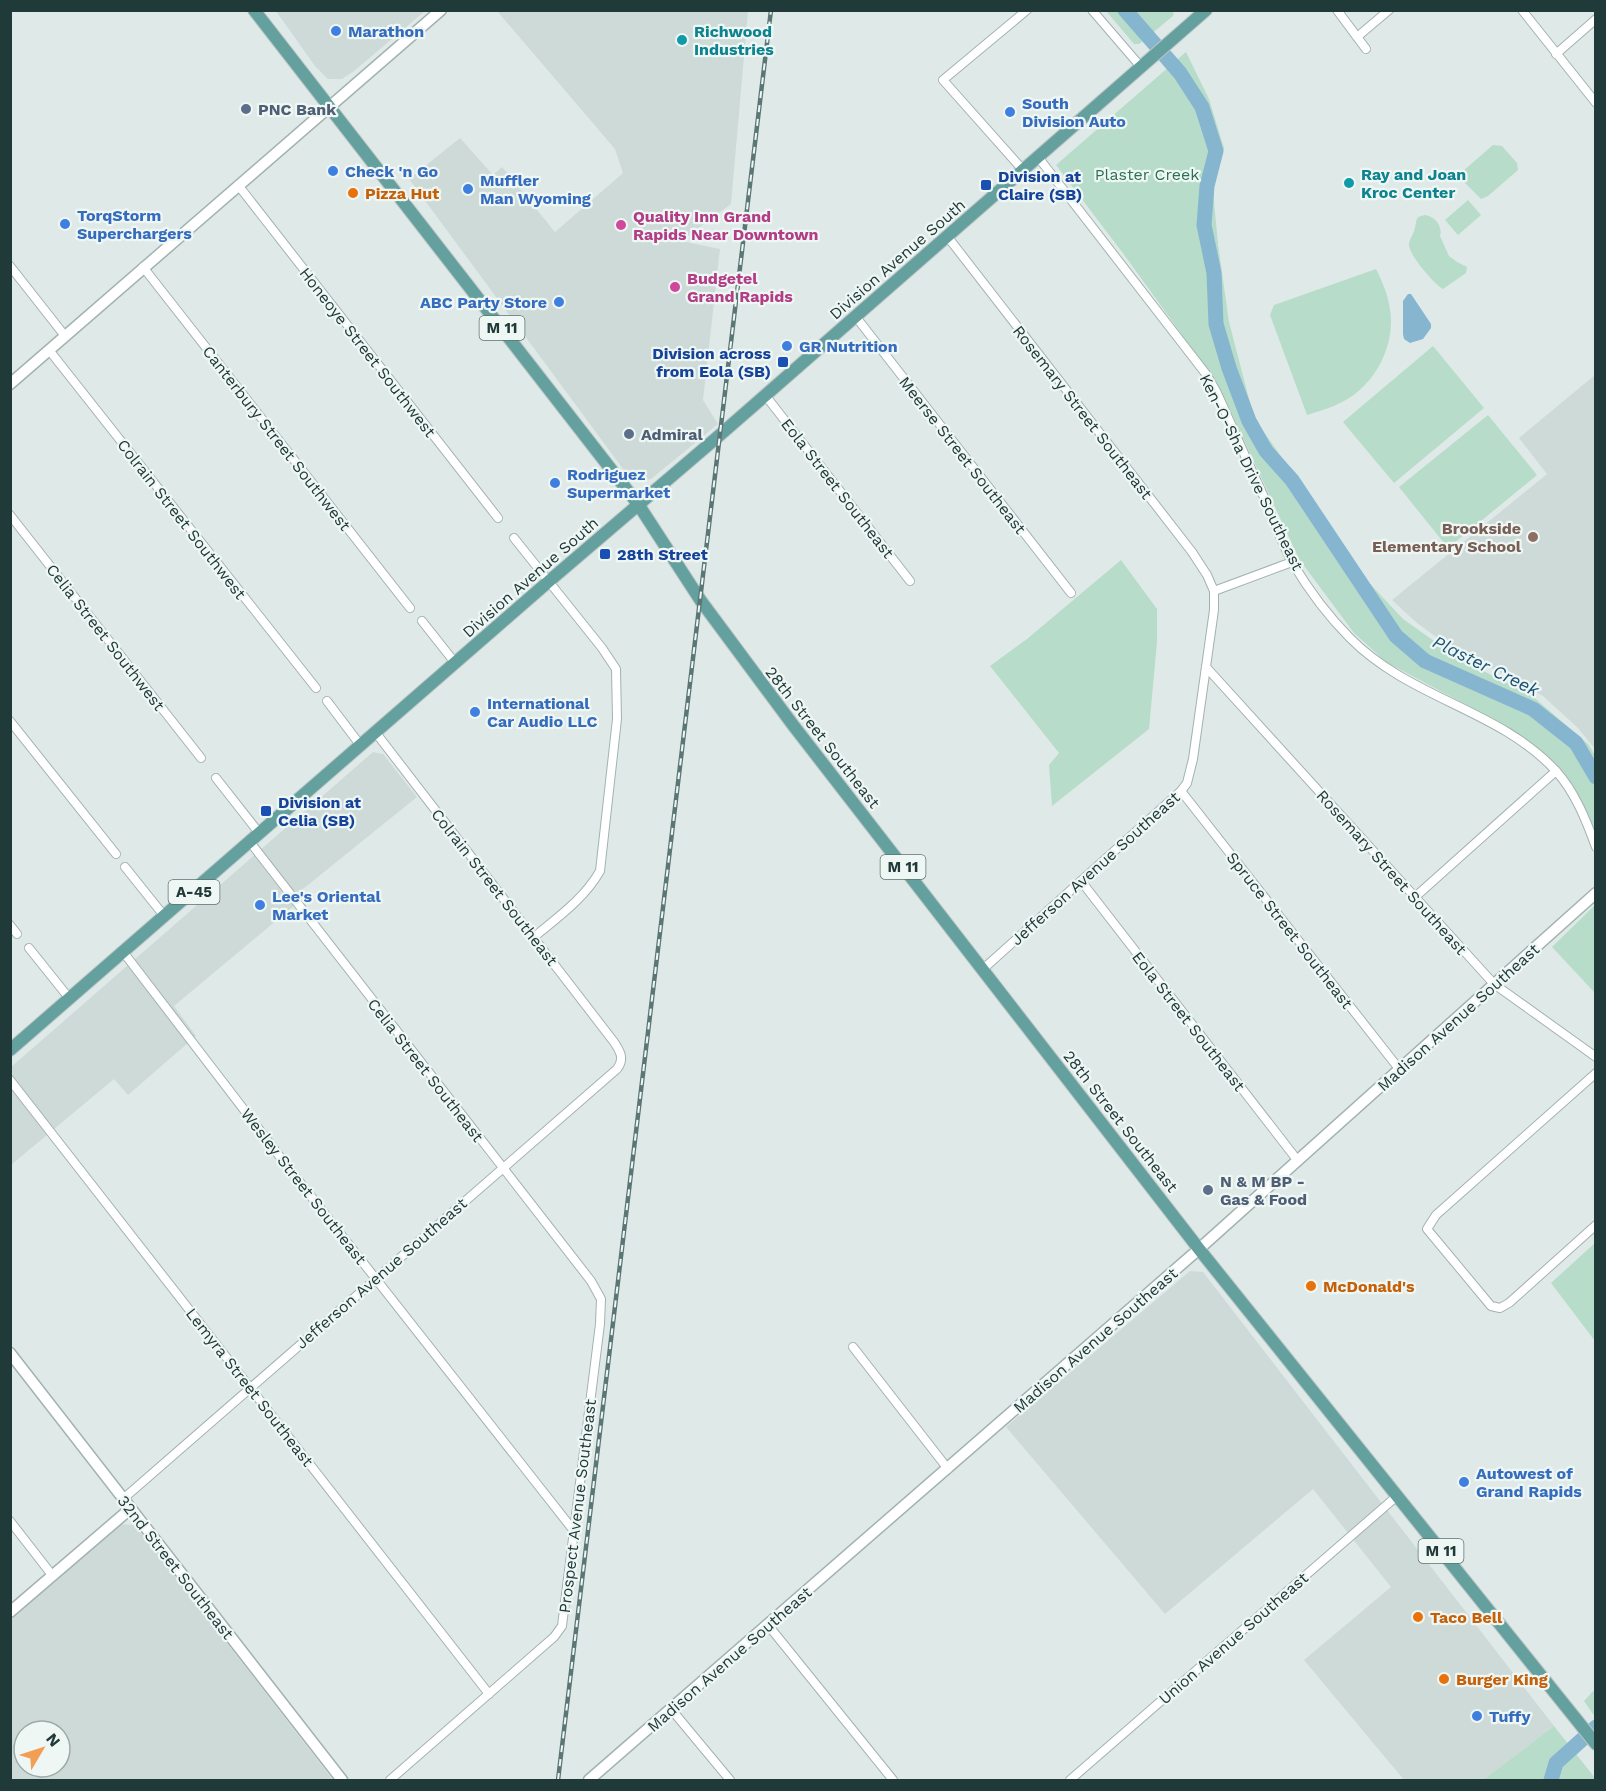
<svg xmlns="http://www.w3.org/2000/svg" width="1606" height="1791" viewBox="0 0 1606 1791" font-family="'Work Sans',sans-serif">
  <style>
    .built { fill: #cddad7; fill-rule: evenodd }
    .green { fill: #b7dcc9 }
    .water { fill: #86b5d0 }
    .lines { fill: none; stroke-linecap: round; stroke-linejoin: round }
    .river { stroke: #86b5d0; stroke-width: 15 }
    .minor-casing { stroke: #a2b2b0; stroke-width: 10 }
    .tertiary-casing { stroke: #a2b2b0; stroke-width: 13 }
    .primary-casing { stroke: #bcc4c4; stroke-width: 14 }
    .minor { stroke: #fff; stroke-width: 8 }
    .tertiary { stroke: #fff; stroke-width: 10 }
    .primary { stroke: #63a09e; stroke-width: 12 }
    .rail-casing { stroke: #5a7675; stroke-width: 4.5 }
    .rail { stroke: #eff7f5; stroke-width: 2; stroke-dasharray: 7; stroke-linecap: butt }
    .shop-dot { fill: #3f7fe0; stroke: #eff7f5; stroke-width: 2 }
    .culture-dot { fill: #0f9aa8; stroke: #eff7f5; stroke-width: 2 }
    .service-dot { fill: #5c6f8a; stroke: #eff7f5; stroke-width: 2 }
    .transit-dot { fill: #1a4fb4; stroke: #eff7f5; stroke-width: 2 }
    .food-dot { fill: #e8710a; stroke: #eff7f5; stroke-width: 2 }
    .hotel-dot { fill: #d1479c; stroke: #eff7f5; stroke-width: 2 }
    .education-dot { fill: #8d6e63; stroke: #eff7f5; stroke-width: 2 }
    .labels { text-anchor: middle; stroke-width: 4.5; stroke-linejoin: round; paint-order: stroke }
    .shield { fill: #eff7f5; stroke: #5e7371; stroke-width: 1.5 }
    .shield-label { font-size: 15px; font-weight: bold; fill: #203a39 }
    .shop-label { font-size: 16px; font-weight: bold; fill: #366cbe; stroke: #eff7f5; text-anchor: start }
    .culture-label { font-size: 16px; font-weight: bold; fill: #0d838f; stroke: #eff7f5; text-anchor: start }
    .service-label { font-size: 16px; font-weight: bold; fill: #4e5e75; stroke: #eff7f5; text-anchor: start }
    .park-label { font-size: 16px; fill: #2a7155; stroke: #eff7f5 }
    .transit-label { font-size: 16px; font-weight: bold; fill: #164399; stroke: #eff7f5; text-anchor: start }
    .food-label { font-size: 16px; font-weight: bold; fill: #c56008; stroke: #eff7f5; text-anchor: start }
    .hotel-label { font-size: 16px; font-weight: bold; fill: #b23c85; stroke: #eff7f5; text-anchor: start }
    .street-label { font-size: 16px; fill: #203a39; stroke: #eff7f5 }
    .education-label { font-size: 16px; font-weight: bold; fill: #785e54; stroke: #eff7f5; text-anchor: end }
    .water-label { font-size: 18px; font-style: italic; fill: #1b5376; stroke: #eff7f5 }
  </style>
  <rect width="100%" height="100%" fill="#dfeae8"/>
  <!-- built -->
  <g class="built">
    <path d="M276 11H425L354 71 342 79H328L315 66Z"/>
    <path d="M497 11H748L731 204 681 241 720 249 703 400 718 424 651 479 637 482 629 477 409 179 460 138 493 175 502 167 555 232 623 173 615 149Z"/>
    <path d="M1595 375V749L1578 728 1543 696 1508 676 1454 650 1417 623 1392 600 1547 474 1519 438Z"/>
    <path d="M373 752 383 754 417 797 298 893 302 899 174 1006 196 1036 128 1095 114 1079 11 1165V1067Z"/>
    <path d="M1190 1271 1203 1272 1554 1726 1483 1780H1404L1304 1660 1391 1587 1313 1489 1165 1614 1006 1427Z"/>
    <path d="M120 1524 135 1525 333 1780H11V1620ZM24 1731H60V1767H24Z"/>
  </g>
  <!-- green -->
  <g class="green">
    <path d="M1171 10 1174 13 1173 16 1139 44H1134L1106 11Z"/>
    <path d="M1186 52 1209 99 1224 148 1213 191 1218 244 1229 322 1254 418 1315 504 1359 572 1403 619 1461 660 1530 694 1588 744 1595 755V829L1571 787 1555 766 1522 737 1493 719 1386 662 1354 633 1299 559 1228 406 1209 372 1125 256 1056 165Z"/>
    <path d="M1493 145 1502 146 1517 163 1518 170 1488 196 1481 199 1462 180V172Z"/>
    <path d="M1468 200 1481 215 1458 235 1445 220Z"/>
    <path d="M1425 215C1435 216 1443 227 1440 236L1449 256 1457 262 1467 267 1466 273 1443 289C1435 285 1409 255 1409 245 1409 239 1414 234 1415 228 1417 219 1415 217 1425 215Z"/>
    <path d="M1376 269C1382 281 1388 295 1390 309 1396 345 1375 386 1342 402 1331 408 1319 411 1307 415L1270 315 1274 305Z"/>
    <path d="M1433 346 1484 408 1394 483 1343 422Z"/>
    <path d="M1488 415 1537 475 1448 548 1399 487Z"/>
    <path d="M1121 560 1157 609V642L1149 729 1052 806 1049 765 1059 753 990 666 1027 639Z"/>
    <path d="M1595 905V993L1552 947Z"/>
    <path d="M1595 1243V1341L1551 1283Z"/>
    <path d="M1595 1689V1717L1584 1701Z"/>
    <path d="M1554 1726 1595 1778V1780H1483Z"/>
  </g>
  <!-- water -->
  <path class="water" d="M1408 294H1411L1431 324V328L1423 339 1410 343 1404 339 1403 334V301Z"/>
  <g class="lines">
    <!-- river -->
    <g class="river">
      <path d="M1125 10 1180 73 1202 107 1216 151 1207 186 1204 225 1214 273 1216 324 1229 368 1249 421 1266 451 1292 480 1396 636 1425 661 1533 709 1576 743 1596 777"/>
      <path d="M1551 1780 1556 1763 1596 1727"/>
    </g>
    <!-- minor casing -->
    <g class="minor-casing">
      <g id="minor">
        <path d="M1092 10 1141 67"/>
        <path d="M1337 10 1366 49"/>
        <path d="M1522 10 1596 103"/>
        <path d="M1357 37 1389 10"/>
        <path d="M1556 54 1596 19"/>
        <path d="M1038 157 1206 374 1216 391C1232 426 1247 461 1263 495 1272 517 1281 541 1292 562 1308 589 1328 616 1350 638 1410 699 1499 709 1556 771 1575 792 1586 820 1596 847"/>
        <path d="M1023 170 943 80 1027 10"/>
        <path d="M238 185 498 518"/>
        <path d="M947 236 1192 552 1207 575 1214 591V610L1193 759 1187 783 1181 791 982 970"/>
        <path d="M10 266 65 336"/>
        <path d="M143 267 410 608"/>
        <path d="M856 317 1071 593"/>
        <path d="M49 350 316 688"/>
        <path d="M765 395 910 581"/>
        <path d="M10 515 201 758"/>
        <path d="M514 538 602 648 616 669 617 719 600 871C584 899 558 917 534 937"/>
        <path d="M1214 591 1292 562"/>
        <path d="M422 621 456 664"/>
        <path d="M1206 667 1494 984 1596 1057"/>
        <path d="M327 701 361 746"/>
        <path d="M10 721 116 854"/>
        <path d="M216 778 260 834"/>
        <path d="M1181 791 1400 1070"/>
        <path d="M250 842 591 1281 601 1299 600 1324 562 1626 554 1637 390 1780"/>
        <path d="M125 867 165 917"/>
        <path d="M1081 881 1298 1161"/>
        <path d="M1414 898 1556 771"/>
        <path d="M10 925 17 934"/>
        <path d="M29 948 69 998"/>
        <path d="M124 953 284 1162 574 1531"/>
        <path d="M1596 1073 1436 1215 1427 1229 1491 1306 1500 1308 1509 1303 1596 1225"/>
        <path d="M10 1080 489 1694"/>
        <path d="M853 1347 948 1469"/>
        <path d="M123 1499 617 1069C625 1059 620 1051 614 1042L376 733"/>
        <path d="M10 1521 52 1575"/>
        <path d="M768 1625 893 1780"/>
        <path d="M671 1709 730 1780"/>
        <path d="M1070 1780 1397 1496"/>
      </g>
    </g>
    <!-- tertiary casing -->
    <g class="tertiary-casing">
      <g id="tertiary">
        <path d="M10 384 441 10"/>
        <path d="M10 1353 342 1780"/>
        <path d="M10 1612 130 1509"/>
        <path d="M589 1780 1199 1249 1596 893"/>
      </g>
    </g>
    <!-- primary casing -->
    <g class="primary-casing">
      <g id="primary">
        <path d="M254 10 638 504 701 601 793 725 1199 1249 1596 1744"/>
        <path d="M10 1050 548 582 721 434 1206 10"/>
      </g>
    </g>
    <!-- minor -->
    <use href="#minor" class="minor"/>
    <!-- tertiary -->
    <use href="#tertiary" class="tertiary"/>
    <!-- primary -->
    <use href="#primary" class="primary"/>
    <!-- rail casing -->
    <g class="rail-casing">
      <path id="rail" d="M558 1780 771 10"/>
    </g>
    <!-- rail -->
    <use href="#rail" class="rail"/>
  </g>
  <!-- markers -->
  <g class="shop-dot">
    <circle cx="336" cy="31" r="6"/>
    <circle cx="1010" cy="112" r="6"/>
    <circle cx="333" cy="171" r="6"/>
    <circle cx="468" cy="189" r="6"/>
    <circle cx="65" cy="224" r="6"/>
    <circle cx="559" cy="302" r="6"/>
    <circle cx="787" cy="346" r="6"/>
    <circle cx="555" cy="483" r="6"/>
    <circle cx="475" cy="712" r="6"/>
    <circle cx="260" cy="905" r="6"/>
    <circle cx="1464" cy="1482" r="6"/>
    <circle cx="1477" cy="1716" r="6"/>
  </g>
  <g class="culture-dot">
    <circle cx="682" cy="40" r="6"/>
    <circle cx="1349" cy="183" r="6"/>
  </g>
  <g class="service-dot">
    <circle cx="246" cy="109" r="6"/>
    <circle cx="629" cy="434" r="6"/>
    <circle cx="1208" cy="1190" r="6"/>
  </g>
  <g class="transit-dot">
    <rect x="980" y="179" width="12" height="12" rx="3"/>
    <rect x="777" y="356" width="12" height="12" rx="3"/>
    <rect x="599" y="548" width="12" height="12" rx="3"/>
    <rect x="260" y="805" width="12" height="12" rx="3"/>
  </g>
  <g class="food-dot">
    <circle cx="353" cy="193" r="6"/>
    <circle cx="1311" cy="1286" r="6"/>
    <circle cx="1418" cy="1617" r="6"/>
    <circle cx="1444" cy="1679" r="6"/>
  </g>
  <g class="hotel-dot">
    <circle cx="621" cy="225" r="6"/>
    <circle cx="675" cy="287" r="6"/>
  </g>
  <circle class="education-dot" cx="1533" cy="537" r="6"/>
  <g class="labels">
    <!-- shield labels -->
    <g class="shield">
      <rect x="479.5" y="316" width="45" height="24" rx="4.5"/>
      <rect x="880.5" y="855" width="45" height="24" rx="4.5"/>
      <rect x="168.5" y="880" width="51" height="24" rx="4.5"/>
      <rect x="1418.5" y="1539" width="45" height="24" rx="4.5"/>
    </g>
    <g class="shield-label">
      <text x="502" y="333">M 11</text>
      <text x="903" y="872">M 11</text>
      <text x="194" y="897">A-45</text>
      <text x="1441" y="1556">M 11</text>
    </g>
    <!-- shop labels -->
    <g class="shop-label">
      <text x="348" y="37">Marathon</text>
      <text x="1022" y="109">South<tspan x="1022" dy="18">Division Auto</tspan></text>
      <text x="345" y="177">Check 'n Go</text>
      <text x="480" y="186">Muffler<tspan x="480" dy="18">Man Wyoming</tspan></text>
      <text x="77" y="221">TorqStorm<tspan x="77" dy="18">Superchargers</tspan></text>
      <text x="547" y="308" text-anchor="end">ABC Party Store</text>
      <text x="799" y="352">GR Nutrition</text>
      <text x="567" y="480">Rodriguez<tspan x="567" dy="18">Supermarket</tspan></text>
      <text x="487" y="709">International<tspan x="487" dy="18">Car Audio LLC</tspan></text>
      <text x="272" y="902">Lee's Oriental<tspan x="272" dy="18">Market</tspan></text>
      <text x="1476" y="1479">Autowest of<tspan x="1476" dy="18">Grand Rapids</tspan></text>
      <text x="1489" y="1722">Tuffy</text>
    </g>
    <!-- culture labels -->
    <g class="culture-label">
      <text x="694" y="37">Richwood<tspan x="694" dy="18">Industries</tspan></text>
      <text x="1361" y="180">Ray and Joan<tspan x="1361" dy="18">Kroc Center</tspan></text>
    </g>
    <!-- service labels -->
    <g class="service-label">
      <text x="258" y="115">PNC Bank</text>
      <text x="641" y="440">Admiral</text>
      <text x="1220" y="1187">N &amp; M BP -<tspan x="1220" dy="18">Gas &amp; Food</tspan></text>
    </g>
    <!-- park labels -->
    <g class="park-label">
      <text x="1147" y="180">Plaster Creek</text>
    </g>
    <!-- transit labels -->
    <g class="transit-label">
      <text x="998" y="182">Division at<tspan x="998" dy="18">Claire (SB)</tspan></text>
      <text x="771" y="359" text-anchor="end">Division across<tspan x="771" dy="18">from Eola (SB)</tspan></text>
      <text x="617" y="560">28th Street</text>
      <text x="278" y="808">Division at<tspan x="278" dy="18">Celia (SB)</tspan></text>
    </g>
    <!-- food labels -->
    <g class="food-label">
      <text x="365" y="199">Pizza Hut</text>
      <text x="1323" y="1292">McDonald's</text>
      <text x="1430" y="1623">Taco Bell</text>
      <text x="1456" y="1685">Burger King</text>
    </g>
    <!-- hotel labels -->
    <g class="hotel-label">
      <text x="633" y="222">Quality Inn Grand<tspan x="633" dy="18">Rapids Near Downtown</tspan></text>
      <text x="687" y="284">Budgetel<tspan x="687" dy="18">Grand Rapids</tspan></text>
    </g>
    <!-- street labels -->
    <g class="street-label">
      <text transform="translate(897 259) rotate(-41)" y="6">Division Avenue South</text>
      <text transform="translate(368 352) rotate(52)" y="6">Honeoye Street Southwest</text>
      <text transform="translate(1083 412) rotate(52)" y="6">Rosemary Street Southeast</text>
      <text transform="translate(277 438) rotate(52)" y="6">Canterbury Street Southwest</text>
      <text transform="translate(963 455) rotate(52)" y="6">Meerse Street Southeast</text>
      <text transform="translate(1252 472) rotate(64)" y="6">Ken-O-Sha Drive Southeast</text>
      <text transform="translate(838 488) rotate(52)" y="6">Eola Street Southeast</text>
      <text transform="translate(182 519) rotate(52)" y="6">Colrain Street Southwest</text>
      <text transform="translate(530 577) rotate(-41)" y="6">Division Avenue South</text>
      <text transform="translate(106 637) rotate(52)" y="6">Celia Street Southwest</text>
      <text transform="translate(823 737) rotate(52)" y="6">28th Street Southeast</text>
      <text transform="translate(1095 868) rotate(-42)" y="6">Jefferson Avenue Southeast</text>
      <text transform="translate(1392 872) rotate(48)" y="6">Rosemary Street Southeast</text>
      <text transform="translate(495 887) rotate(52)" y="6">Colrain Street Southeast</text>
      <text transform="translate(1290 930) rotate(52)" y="6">Spruce Street Southeast</text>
      <text transform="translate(1458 1017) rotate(-42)" y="6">Madison Avenue Southeast</text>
      <text transform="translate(1189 1021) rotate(52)" y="6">Eola Street Southeast</text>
      <text transform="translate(426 1070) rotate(52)" y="6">Celia Street Southeast</text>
      <text transform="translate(1121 1121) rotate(52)" y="6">28th Street Southeast</text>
      <text transform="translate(304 1186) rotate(52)" y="6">Wesley Street Southeast</text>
      <text transform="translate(381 1273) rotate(-41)" y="6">Jefferson Avenue Southeast</text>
      <text transform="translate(1095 1340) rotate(-41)" y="6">Madison Avenue Southeast</text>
      <text transform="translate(250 1387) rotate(52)" y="6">Lemyra Street Southeast</text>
      <text transform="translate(577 1506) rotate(-83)" y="6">Prospect Avenue Southeast</text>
      <text transform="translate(176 1567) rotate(52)" y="6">32nd Street Southeast</text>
      <text transform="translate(1233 1638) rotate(-41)" y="6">Union Avenue Southeast</text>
      <text transform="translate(729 1659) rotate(-41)" y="6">Madison Avenue Southeast</text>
    </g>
    <!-- education labels -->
    <g class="education-label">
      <text x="1521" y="534">Brookside<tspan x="1521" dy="18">Elementary School</tspan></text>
    </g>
    <!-- water labels -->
    <g class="water-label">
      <text transform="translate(1486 666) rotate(26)" y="6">Plaster Creek</text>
    </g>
  </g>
  <!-- border -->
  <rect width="1606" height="1791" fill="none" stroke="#203a39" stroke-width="24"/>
  <!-- north arrow -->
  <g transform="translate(42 1749) rotate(51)"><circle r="28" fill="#eff7f5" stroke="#9cabaa" stroke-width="1.5"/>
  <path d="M0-4.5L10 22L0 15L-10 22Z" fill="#f29e55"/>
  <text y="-9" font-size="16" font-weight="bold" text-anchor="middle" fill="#203a39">N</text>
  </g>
</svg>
